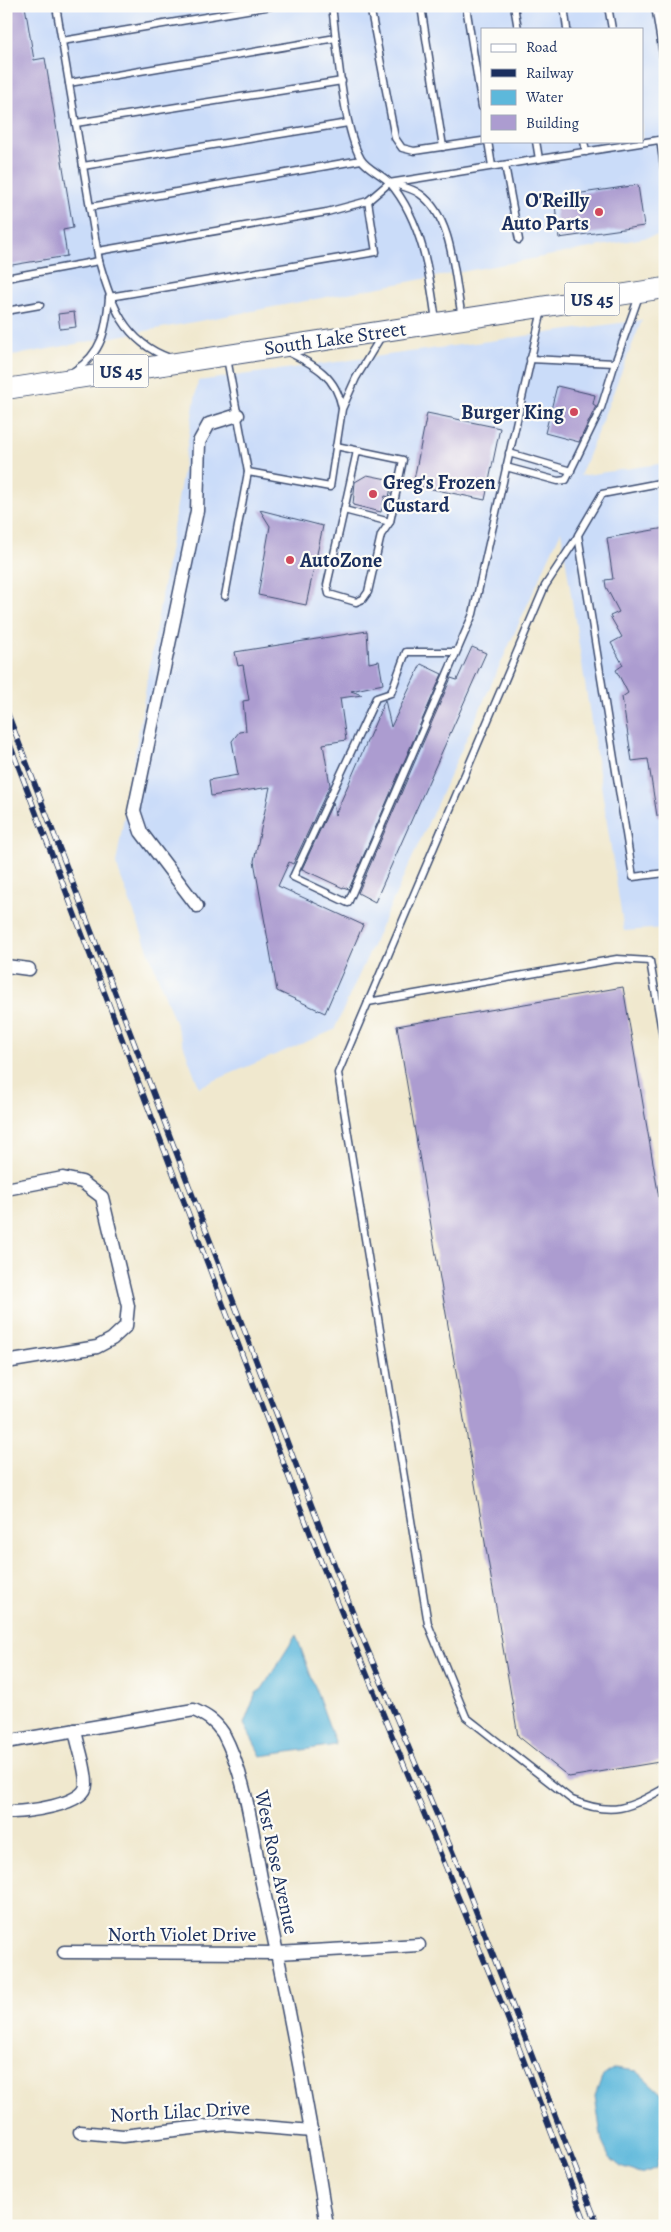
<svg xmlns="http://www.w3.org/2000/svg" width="671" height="2232" viewBox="0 0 671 2232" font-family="Alegreya,serif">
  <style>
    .built { fill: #cadcf9; fill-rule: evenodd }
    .water { fill: #5db8db; stroke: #3c749c }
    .building { fill: #ac9cd0 }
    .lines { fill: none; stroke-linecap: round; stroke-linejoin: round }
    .lane-casing { stroke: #3b4b6f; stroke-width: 9 }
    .street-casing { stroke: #3b4b6f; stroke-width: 15 }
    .primary-casing { stroke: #3b4b6f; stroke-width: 22 }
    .lane { stroke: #fff; stroke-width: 6 }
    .street { stroke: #fff; stroke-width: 12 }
    .primary { stroke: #fff; stroke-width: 20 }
    .rail-casing { stroke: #1b2f5e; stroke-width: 5.5 }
    .rail { stroke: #fdfcf7; stroke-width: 4; stroke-dasharray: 11; stroke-linecap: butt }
    .poi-dot { fill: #d1495b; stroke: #fdfcf7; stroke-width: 2 }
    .labels { text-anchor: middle; stroke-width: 4.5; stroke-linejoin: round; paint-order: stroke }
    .shield { fill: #fdfcf7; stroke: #5f6c8c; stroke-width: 1 }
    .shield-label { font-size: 19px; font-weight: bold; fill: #1b2f5e }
    .poi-label { font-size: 20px; font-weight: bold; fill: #1b2f5e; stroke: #fdfcf7; text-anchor: end }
    .street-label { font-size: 20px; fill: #1b2f5e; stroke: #fdfcf7 }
  </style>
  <rect width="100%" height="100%" fill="#fdfcf7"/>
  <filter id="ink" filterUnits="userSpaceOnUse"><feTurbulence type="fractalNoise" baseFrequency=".02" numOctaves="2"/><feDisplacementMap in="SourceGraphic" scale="10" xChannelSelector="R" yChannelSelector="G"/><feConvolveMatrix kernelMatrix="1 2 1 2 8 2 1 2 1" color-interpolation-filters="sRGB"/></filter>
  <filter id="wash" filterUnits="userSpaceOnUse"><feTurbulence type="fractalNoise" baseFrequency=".0096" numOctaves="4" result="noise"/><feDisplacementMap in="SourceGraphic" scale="20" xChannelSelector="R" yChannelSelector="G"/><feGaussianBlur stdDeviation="1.12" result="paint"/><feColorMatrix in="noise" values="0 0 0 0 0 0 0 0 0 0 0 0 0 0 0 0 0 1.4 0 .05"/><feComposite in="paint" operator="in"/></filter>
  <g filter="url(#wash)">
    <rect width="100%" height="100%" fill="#f0e8ce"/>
    <!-- built -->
    <g class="built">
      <path d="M6 6H665V234L6 357ZM482 29H642V141H482Z"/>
      <path d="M642 320 580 476 665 463V928L624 931 561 531 334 1030 199 1087 116 864 198 381Z"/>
    </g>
    <!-- water -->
    <g class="water">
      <path d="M296 1635 336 1745 261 1756 244 1724 256 1693 262 1689Z"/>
      <path d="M614 2068 637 2071 665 2097V2143L660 2150 656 2168 642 2174 621 2167 609 2157 602 2142 595 2096 602 2077Z"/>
    </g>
    <g id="blocks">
      <!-- building -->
      <g class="building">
        <path d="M6 6H25L34 60 45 58 73 228 63 230 67 256 6 266Z"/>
        <path d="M638 185 644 226 559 238 554 197Z"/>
        <path d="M74 312 76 327 60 329 58 314Z"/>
        <path d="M557 386 595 395 593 404 596 406 579 442 545 433Z"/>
        <path d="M427 413 500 428 485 500 413 485Z"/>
        <path d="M367 475 387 479 391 488 389 497 385 496 381 512 353 505 355 482Z"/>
        <path d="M260 510 323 526 306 605 258 595 270 526Z"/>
        <path d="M665 528V816H657L648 759 632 761 622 697 628 693 616 670 623 665 611 643 622 637 610 616 619 612 606 587 605 580 613 579 607 538Z"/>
        <path d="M367 631 369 663 379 661 383 684 351 691 362 695 340 698 346 740 323 744 330 785 293 864 289 862 278 886 363 925 325 1013 277 991 254 861 270 787 211 796 209 780 238 775 232 741 239 732 246 731 243 701 249 700 243 665 238 666 235 652Z"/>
        <path d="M472 647 486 653 375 902 358 893 451 678 457 680Z"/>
        <path d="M421 664 442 674 349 889 343 887V888L302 869 333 802 335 815 385 700 391 727Z"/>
        <path d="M623 987 665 1233V1761L569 1777 518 1736 397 1026Z"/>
      </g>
    </g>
  </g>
  <g filter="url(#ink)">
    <use href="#blocks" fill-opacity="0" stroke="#3b4b6f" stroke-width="1"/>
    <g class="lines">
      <!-- lane casing -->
      <g class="lane-casing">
        <g id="lane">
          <path d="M56 6 99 261"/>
          <path d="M332 6C337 44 343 129 361 159 367 169 382 174 390 183 422 221 430 274 436 322"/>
          <path d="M370 6 395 138 402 148 414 151 482 141"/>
          <path d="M421 6 443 147"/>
          <path d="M466 6 482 107"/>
          <path d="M514 6 518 29"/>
          <path d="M564 6 567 29"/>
          <path d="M608 6 612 29"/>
          <path d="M655 6 665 67"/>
          <path d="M62 41 271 6"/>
          <path d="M69 83 336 38"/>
          <path d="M76 123 342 81"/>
          <path d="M660 140 665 173"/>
          <path d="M488 141 492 166"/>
          <path d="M536 141 539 159"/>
          <path d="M584 141 586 152"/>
          <path d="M505 165 519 240"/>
          <path d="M83 166 348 123"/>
          <path d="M391 183C400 186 412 188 420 194 454 218 454 278 462 317"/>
          <path d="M90 207 361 160"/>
          <path d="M98 251 327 212 368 201 389 183 665 139"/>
          <path d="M6 278 99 261C111 304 124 342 170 358"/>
          <path d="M109 297 376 252 368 201"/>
          <path d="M6 311 40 305"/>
          <path d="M288 352C315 365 336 376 342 408"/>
          <path d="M227 358 248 472 330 487 342 409 356 378 382 335"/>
          <path d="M530 359 615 363 639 296"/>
          <path d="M74 371C103 353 106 329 109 298"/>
          <path d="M336 446 403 460 390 522 344 510 357 451"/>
          <path d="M509 453 571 471"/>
          <path d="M506 467 558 481 566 480 601 408 615 363"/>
          <path d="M665 482 602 494 578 535 633 877 665 873"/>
          <path d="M344 510 327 585 329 594 356 602 363 599 368 592 381 535 390 522"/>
          <path d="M578 536 545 586 338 1073 428 1624 466 1717 572 1800C613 1817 629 1808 665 1788"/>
          <path d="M225 596 248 472"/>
          <path d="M455 652H406L391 693 376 698 293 877 348 903 473 614 542 310"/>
          <path d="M368 1002 617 959 650 961 665 1049"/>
        </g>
      </g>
      <!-- street casing -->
      <g class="street-casing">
        <g id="street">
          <path d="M197 906 141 832 134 811 197 511 199 442 209 424 238 415"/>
          <path d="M6 966 29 969"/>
          <path d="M6 1189 63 1178 82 1182 102 1197 128 1306 126 1326 112 1339 97 1347 6 1362"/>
          <path d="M6 1742 194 1710C207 1716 215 1721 223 1733 247 1778 252 1834 262 1883 287 1997 309 2111 327 2226"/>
          <path d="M6 1812C23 1813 87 1805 86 1784 86 1767 78 1747 75 1730"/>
          <path d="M64 1952 277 1953 419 1945"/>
          <path d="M80 2132 123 2136 227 2124 312 2131"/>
        </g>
      </g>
      <!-- primary casing -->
      <g class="primary-casing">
        <path id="primary" d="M6 389 665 288"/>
      </g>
      <!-- lane -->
      <use href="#lane" class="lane"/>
      <!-- street -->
      <use href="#street" class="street"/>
      <!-- primary -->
      <use href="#primary" class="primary"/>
      <!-- rail casing -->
      <g class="rail-casing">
        <g id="rail">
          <path d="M6 709 359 1629 458 1865 598 2226"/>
          <path d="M6 734 323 1567 504 2009 587 2226"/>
        </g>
      </g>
      <!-- rail -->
      <use href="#rail" class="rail"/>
    </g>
  </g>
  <!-- markers -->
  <g class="poi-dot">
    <circle cx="599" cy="212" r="5"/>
    <circle cx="574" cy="412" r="5"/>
    <circle cx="373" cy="494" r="5"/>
    <circle cx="290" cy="560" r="5"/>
  </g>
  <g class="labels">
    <!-- shield labels -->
    <g class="shield">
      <rect x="564.5" y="282.5" width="55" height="33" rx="4"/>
      <rect x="93.5" y="354.5" width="55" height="33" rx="4"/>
    </g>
    <g class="shield-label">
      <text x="592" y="306">US 45</text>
      <text x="121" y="378">US 45</text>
    </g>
    <!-- poi labels -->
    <g class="poi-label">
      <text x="589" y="207">O'Reilly<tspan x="589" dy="23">Auto Parts</tspan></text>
      <text x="564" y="419">Burger King</text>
      <text x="383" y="489" text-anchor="start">Greg's Frozen<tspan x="383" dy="23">Custard</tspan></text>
      <text x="300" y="567" text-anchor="start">AutoZone</text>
    </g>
    <!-- street labels -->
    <g class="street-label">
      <text transform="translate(335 338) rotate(-8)" y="7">South Lake Street</text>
      <text transform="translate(277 1862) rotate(78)" y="7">West Rose Avenue</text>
      <text x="182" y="1941">North Violet Drive</text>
      <text transform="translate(180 2111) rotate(-3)" y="7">North Lilac Drive</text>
    </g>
  </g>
  <!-- margin -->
  <rect width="671" height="2232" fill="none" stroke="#fdfcf7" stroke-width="25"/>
  <!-- legend -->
  <rect x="481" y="28" width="162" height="115" fill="#fdfcf7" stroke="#a3aaba"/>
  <rect x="491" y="44" width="25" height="8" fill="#ffffff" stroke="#a3aaba"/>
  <text x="526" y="52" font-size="15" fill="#1b2f5e">Road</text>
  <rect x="491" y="69" width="25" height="8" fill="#1b2f5e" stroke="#a3aaba"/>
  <text x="526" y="78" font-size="15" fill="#1b2f5e">Railway</text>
  <rect x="491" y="90" width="25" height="15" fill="#5db8db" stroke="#a3aaba"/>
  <text x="526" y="102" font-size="15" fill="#1b2f5e">Water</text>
  <rect x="491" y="115" width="25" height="15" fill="#ac9cd0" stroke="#a3aaba"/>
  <text x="526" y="128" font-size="15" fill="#1b2f5e">Building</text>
</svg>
